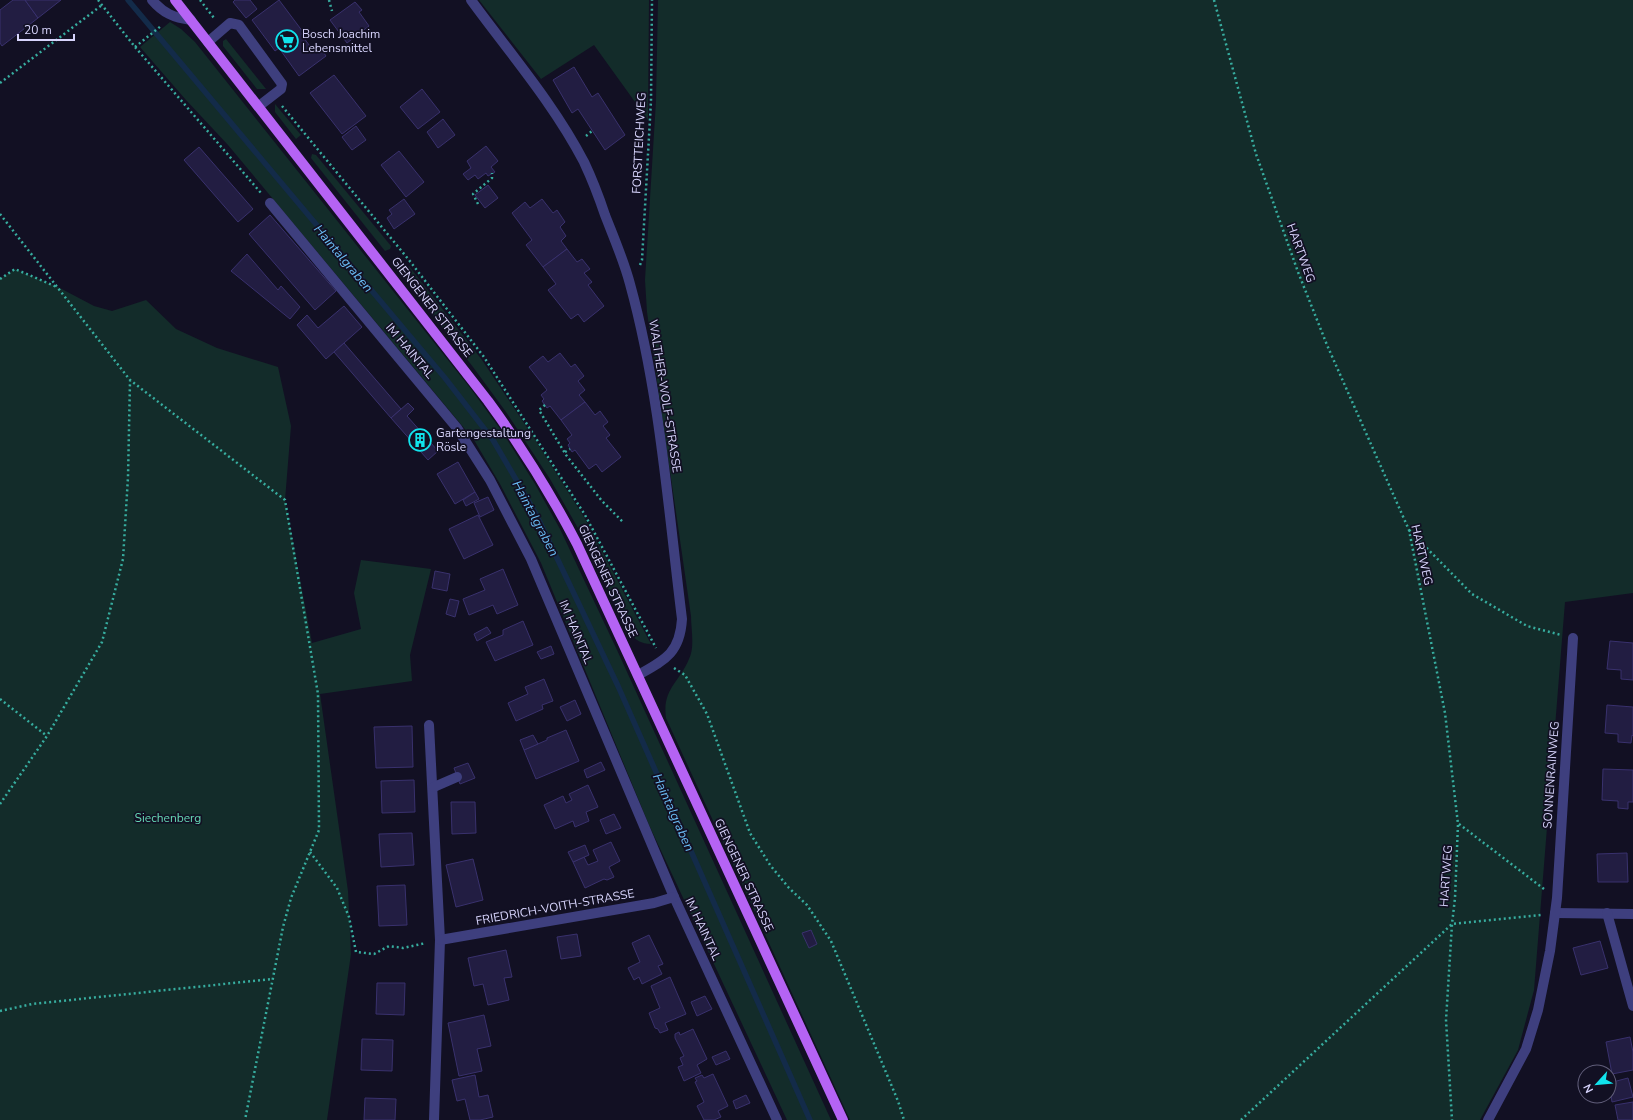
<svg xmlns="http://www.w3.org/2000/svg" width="1633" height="1120" viewBox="0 0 1633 1120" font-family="'Nunito Sans',sans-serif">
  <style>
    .green { fill: #132c2a }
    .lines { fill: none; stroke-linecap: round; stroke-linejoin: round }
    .stream { stroke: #132b49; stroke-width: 5.5 }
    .building { fill: #221d42; stroke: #39316d }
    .path { stroke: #37ad9f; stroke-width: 2.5; stroke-dasharray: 2 3; stroke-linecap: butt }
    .minor { stroke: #3e3f7e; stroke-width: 10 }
    .major { stroke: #b563f4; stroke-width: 10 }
    .labels { text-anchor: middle; stroke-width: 3.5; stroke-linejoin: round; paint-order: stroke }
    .poi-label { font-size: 12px; fill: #d7d4fc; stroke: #121023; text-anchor: start }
    .street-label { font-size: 12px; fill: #d7d4fc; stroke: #121023 }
    .park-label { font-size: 12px; fill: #65d7b4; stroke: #121023 }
    .water-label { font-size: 13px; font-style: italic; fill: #6abcf4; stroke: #121023 }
  </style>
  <rect width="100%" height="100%" fill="#121023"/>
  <!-- green -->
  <g class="green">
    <path d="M479 0H649L648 120 594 45 541 79Z"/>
    <path d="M658 0H1633V593L1565 602 1534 990 1518 1050 1480 1120H850L666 718C662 689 679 683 689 659 695 647 691 629 691 616L647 312 645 280 656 101Z"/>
    <path d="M170 22 181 29 195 42 471 389 503 433 535 484 560 529 617 650 831 1120H787L649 825 541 563 500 484 474 440 228 145 186 100 140 47Z"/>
    <path d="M226 39 266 89H257L223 46V41Z"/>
    <path d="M275 104 301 135 296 139 275 112Z"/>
    <path d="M312 154 316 155 391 246 390 249 385 251 311 158Z"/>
    <path d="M409 266 482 360 534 438 584 517 651 644C641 644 636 640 629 633L583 537 550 479 506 412 473 367 407 282 402 272Z"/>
    <path d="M15 269 58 287 94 306 112 311 146 300 176 329 217 348 278 367 291 426 285 500 312 643 361 629 354 593 361 560 431 569 410 655 412 681 320 694 348 891 351 954 327 1120H0V279Z"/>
  </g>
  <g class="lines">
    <!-- stream -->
    <path class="stream" d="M128 0 445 378 493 440 536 514 618 686 810 1120"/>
  </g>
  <!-- building -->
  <g class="building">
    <path d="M13 0H25L38 18 2 46 0 43V10Z"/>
    <path d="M25 0H61L38 18Z"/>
    <path d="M235 0H250L257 9 246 18 233 2Z"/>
    <path d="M279 0 303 32 301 34 315 53 322 50 326 56 299 76 279 48 275 51 252 20Z"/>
    <path d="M355 2 362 10 359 12 369 26 347 43 330 20Z"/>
    <path d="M574 67 592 97 598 93 625 135 605 150 578 109 572 113 553 80Z"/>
    <path d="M334 75 366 116 342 134 310 93Z"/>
    <path d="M422 89 440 112 418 129 400 107Z"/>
    <path d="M443 119 455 135 438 148 427 132Z"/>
    <path d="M356 126 366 140 352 150 342 137Z"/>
    <path d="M486 146 498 161 491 167 495 172 488 176 486 173 478 179 475 175 468 180 463 174 471 168 467 161Z"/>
    <path d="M199 147 253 209 238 222 184 160Z"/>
    <path d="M399 151 424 182 406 197 381 165Z"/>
    <path d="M488 185 498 198 485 208 475 195Z"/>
    <path d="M404 199 415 214 394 229 387 218 392 214 389 210Z"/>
    <path d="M542 199 553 213 557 210 565 222 560 227 566 236 561 241 567 249 543 267 526 245 532 240 512 213 525 202 530 208Z"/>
    <path d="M270 215 336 291 315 310 249 234Z"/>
    <path d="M567 249 577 262 582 259 590 269 584 273 592 282 588 285 604 306 584 322 578 314 571 319 548 290 556 284 543 267Z"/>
    <path d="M247 254 278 290 281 286 300 307 290 319 231 271Z"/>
    <path d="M344 306 362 327 326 359 297 325 307 315 318 328Z"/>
    <path d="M344 343 401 409 391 418 334 352Z"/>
    <path d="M560 353 571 367 575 364 584 376 578 381 585 390 579 395 585 402 561 420 550 406 547 408 542 401 544 399 541 395 547 390 529 367 543 356 548 362Z"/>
    <path d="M585 402 595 415 600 411 608 422 603 426 610 435 606 438 621 457 602 472 596 464 589 469 575 450 572 452 568 445 570 443 567 439 572 435 561 420Z"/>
    <path d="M408 403 414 409 407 416 438 451 428 460 391 418Z"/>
    <path d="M458 462 475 492 455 504 437 474Z"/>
    <path d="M475 492 479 499 466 506 463 500Z"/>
    <path d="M488 497 494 510 480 517 474 503Z"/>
    <path d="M478 515 493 545 464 559 449 529Z"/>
    <path d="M503 569 518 605 497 614 493 605 469 615 463 599 485 590 480 579Z"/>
    <path d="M435 571 450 574 447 591 432 588Z"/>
    <path d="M450 599 459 601 455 617 446 614Z"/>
    <path d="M523 621 533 645 495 661 486 642 503 635V630Z"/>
    <path d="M487 627 491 633 477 641 474 634Z"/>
    <path d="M1610 641 1633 643V680L1621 679V670L1607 669Z"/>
    <path d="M551 646 554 654 541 659 537 652Z"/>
    <path d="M544 679 553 701 542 705 543 709 516 721 508 703 528 694 525 687Z"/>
    <path d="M575 700 581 714 567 721 560 707Z"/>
    <path d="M1607 705 1633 707V736L1632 735 1631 743 1618 742V734L1605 733Z"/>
    <path d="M412 726 413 767 376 768 374 727Z"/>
    <path d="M566 730 579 761 536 779 524 750 547 740V738Z"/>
    <path d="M533 735 538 744 524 750 520 740Z"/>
    <path d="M601 762 605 770 587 778 584 770Z"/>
    <path d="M468 763 475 778 460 784 454 768Z"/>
    <path d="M1603 769 1633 770V802H1628V809L1618 808V801L1602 800Z"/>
    <path d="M414 780 415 812 382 813 381 781Z"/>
    <path d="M588 785 598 807 586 812 589 821 575 827 573 821 555 829 544 805 563 796 566 803 572 800 569 794Z"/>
    <path d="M451 802H475L476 833 452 834Z"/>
    <path d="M614 814 621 828 606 834 600 820Z"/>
    <path d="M412 833 414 865 381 867 379 834Z"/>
    <path d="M611 842 620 861 609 867 614 877 607 880 604 879 585 888 573 862 584 857 588 865 598 861 593 850Z"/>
    <path d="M585 845 589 855 573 862 568 852Z"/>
    <path d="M1627 853 1628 882H1598L1597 854Z"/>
    <path d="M473 859 483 900 456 907 446 865Z"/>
    <path d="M405 885 407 925 379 926 377 886Z"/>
    <path d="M811 930 817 944 809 948 802 933Z"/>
    <path d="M577 934 581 956 561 959 557 937Z"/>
    <path d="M649 935 663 964 658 966 662 974 642 984 639 977 634 980 628 968 640 962 632 943Z"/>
    <path d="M1600 941 1608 968 1581 975 1573 948Z"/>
    <path d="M506 950 512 977 504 978 509 1000 488 1005 483 984 474 986 468 958Z"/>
    <path d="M670 977 686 1014 665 1023 668 1030 660 1033 658 1029 655 1028 649 1013 660 1008 651 986Z"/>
    <path d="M377 983H405L404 1015 376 1014Z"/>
    <path d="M705 996 712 1009 697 1016 691 1002Z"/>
    <path d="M484 1015 491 1046 477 1049 482 1071 459 1076 448 1023Z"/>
    <path d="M693 1029 707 1059 697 1065 701 1073 684 1081 678 1067 683 1065 680 1058 684 1056 675 1038V1034L679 1032 680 1035Z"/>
    <path d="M1630 1037 1633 1052V1070L1612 1074 1606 1042Z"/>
    <path d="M362 1039 393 1040 392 1071 361 1070Z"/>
    <path d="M726 1051 730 1059 716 1065 712 1057Z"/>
    <path d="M713 1074 728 1106 718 1111 721 1117 714 1120H704L697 1106 704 1102 695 1082 697 1081 695 1078 702 1075 704 1078Z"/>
    <path d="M475 1075 479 1097 488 1095 493 1117 480 1120H470L465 1099 457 1101 452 1080Z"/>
    <path d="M1628 1078 1633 1097 1612 1102 1609 1083Z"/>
    <path d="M746 1095 750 1103 736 1109 733 1101Z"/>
    <path d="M365 1098 396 1099 395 1120H364Z"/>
    <path d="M1633 1102V1120H1618L1615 1105Z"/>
  </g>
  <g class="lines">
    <!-- path -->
    <g class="path">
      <path d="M98 0 135 47 261 193"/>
      <path d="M200 0 214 18"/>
      <path d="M329 0 332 11"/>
      <path d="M1214 0 1256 154 1298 272 1327 345 1409 530 1445 713 1458 824 1455 898 1452 924 1446 1020 1452 1120"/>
      <path d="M135 47 161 26"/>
      <path d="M0 83 102 5"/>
      <path d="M282 106 409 260 484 357 585 515 656 648"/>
      <path d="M586 136 592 131"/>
      <path d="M478 204 473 194 492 178V173"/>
      <path d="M0 214 130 380 285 500 318 694 319 830 291 898 283 927 245 1120"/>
      <path d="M640 265 642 260 651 101 652 0"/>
      <path d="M0 279 15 269 57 287"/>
      <path d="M545 405 539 410 566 455 602 501 623 522"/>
      <path d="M565 452 570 449"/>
      <path d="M1409 530 1472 594 1527 626 1561 635"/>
      <path d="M674 668 685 675 707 714 750 833 770 865 789 888 807 905 831 941 898 1101 904 1120"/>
      <path d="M0 699 47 736"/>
      <path d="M0 804 47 736 102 642 123 559 128 477 130 381"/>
      <path d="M1459 824 1544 889"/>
      <path d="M310 852 337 888 349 917 356 952 374 954 389 946 403 948 426 943"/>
      <path d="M0 1011 32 1004 272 979"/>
      <path d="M1241 1120 1452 924 1541 915"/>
    </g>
    <!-- minor -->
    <g class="minor">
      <path d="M152 0C163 13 174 18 191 20"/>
      <path d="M471 0C509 52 554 104 584 162 592 179 599 197 605 215 614 238 624 261 630 284 660 393 668 507 682 619 680 653 665 660 638 675"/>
      <path d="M208 42 230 23 239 25 282 84 281 89 259 106"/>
      <path d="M270 203 457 428 490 480 531 559 674 897 777 1120"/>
      <path d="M429 725 440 940 434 1120"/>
      <path d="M434 787 457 777"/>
      <path d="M1555 913 1633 914"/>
      <path d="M1607 913 1633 1006"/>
      <path d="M440 940 654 903 674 897"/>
      <path d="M1488 1120 1526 1049 1538 1010 1550 951 1557 898 1573 638"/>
    </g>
    <!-- major -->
    <path class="major" d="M175 0 488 401C521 446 551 494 577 544L843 1120"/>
  </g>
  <!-- icons -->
  <defs>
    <g id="supermarket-ring" transform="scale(1.15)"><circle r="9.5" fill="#121023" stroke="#11e3ec" stroke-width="1.5"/><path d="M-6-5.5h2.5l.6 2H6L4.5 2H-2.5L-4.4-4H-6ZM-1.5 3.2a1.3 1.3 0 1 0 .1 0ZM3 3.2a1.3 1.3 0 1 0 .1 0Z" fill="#11e3ec"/></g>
    <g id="building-ring" transform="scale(1.15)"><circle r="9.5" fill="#121023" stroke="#11e3ec" stroke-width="1.5"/><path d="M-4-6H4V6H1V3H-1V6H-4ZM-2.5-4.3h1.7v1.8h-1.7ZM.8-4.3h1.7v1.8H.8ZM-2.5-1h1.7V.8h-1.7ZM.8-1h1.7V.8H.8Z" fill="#11e3ec"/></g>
  </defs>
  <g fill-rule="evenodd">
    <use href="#supermarket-ring" x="287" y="41"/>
    <use href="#building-ring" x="420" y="440"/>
  </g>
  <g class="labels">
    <!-- poi labels -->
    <g class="poi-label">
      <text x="302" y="38">Bosch Joachim<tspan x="302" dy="14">Lebensmittel</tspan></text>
      <text x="436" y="437">Gartengestaltung<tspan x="436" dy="14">Rösle</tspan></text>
    </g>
    <!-- street labels -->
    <g class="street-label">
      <text transform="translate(639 143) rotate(-87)" y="4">FORSTTEICHWEG</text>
      <text transform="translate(1301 253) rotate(70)" y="4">HARTWEG</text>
      <text transform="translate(432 307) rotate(52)" y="4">GIENGENER STRASSE</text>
      <text transform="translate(410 351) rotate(50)" y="4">IM HAINTAL</text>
      <text transform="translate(665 396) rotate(81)" y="4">WALTHER-WOLF-STRASSE</text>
      <text transform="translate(1422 555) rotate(77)" y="4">HARTWEG</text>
      <text transform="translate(608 581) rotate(65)" y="4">GIENGENER STRASSE</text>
      <text transform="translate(576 632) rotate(67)" y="4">IM HAINTAL</text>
      <text transform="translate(1551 775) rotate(-86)" y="4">SONNENRAINWEG</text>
      <text transform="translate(744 875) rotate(65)" y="4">GIENGENER STRASSE</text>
      <text transform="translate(1446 876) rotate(-86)" y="4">HARTWEG</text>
      <text transform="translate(555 907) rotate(-10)" y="4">FRIEDRICH-VOITH-STRASSE</text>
      <text transform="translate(703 929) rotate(65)" y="4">IM HAINTAL</text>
    </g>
    <!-- park labels -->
    <g class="park-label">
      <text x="168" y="822">Siechenberg</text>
    </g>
    <!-- water labels -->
    <g class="water-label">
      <text transform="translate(344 258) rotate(50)" y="5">Haintalgraben</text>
      <text transform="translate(536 518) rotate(62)" y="5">Haintalgraben</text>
      <text transform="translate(674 812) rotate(66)" y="5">Haintalgraben</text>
    </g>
  </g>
  <!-- north arrow -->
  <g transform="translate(1597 1084) rotate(243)"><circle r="19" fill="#121023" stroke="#615e7a"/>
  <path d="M0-3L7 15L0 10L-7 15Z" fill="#11e3ec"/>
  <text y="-6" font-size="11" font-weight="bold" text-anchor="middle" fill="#d7d4fc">N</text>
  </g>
  <!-- scale -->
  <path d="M18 34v6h56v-6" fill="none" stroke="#d7d4fc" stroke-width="2"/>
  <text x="24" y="34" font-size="12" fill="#d7d4fc" stroke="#121023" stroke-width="3" paint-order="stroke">20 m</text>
</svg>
